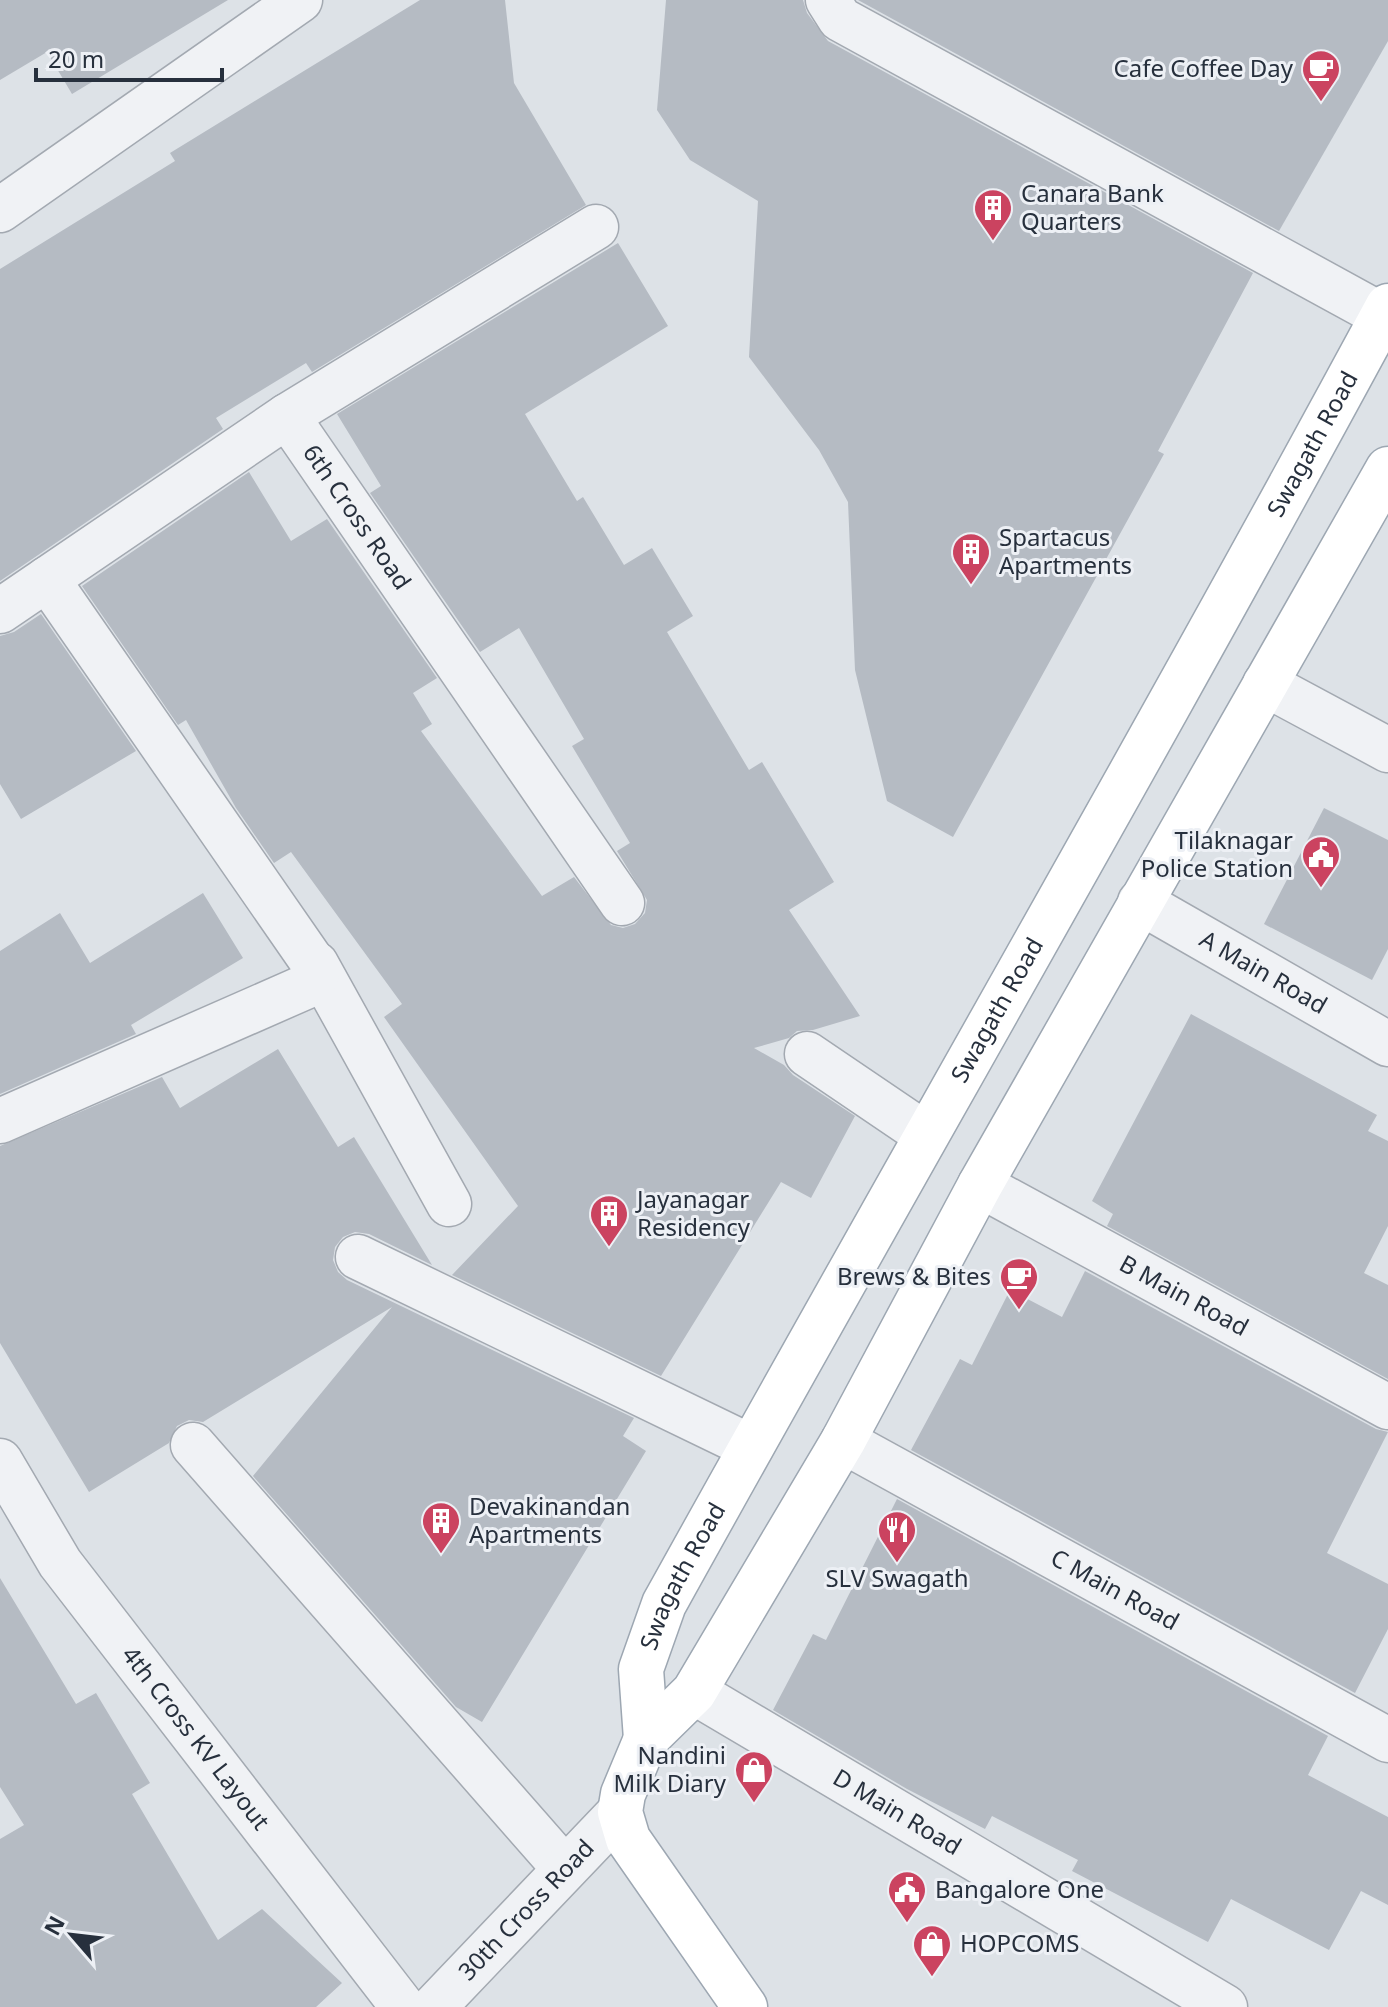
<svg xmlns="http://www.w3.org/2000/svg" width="1388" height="2007" viewBox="0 0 1388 2007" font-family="'Noto Sans',sans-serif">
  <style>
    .building { fill: #b5bbc3 }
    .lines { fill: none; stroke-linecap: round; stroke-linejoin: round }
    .minor-casing { stroke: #a3a9b1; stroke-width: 47 }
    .major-casing { stroke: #9da7b2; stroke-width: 47 }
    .minor { stroke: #f0f2f5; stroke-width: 44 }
    .major { stroke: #fff; stroke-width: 44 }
    .labels { text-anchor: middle; stroke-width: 6; stroke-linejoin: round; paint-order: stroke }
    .poi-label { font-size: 24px; fill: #27303d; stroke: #edf0f5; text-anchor: start }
    .street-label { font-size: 24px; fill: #27303d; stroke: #edf0f5 }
  </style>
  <rect width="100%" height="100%" fill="#dde2e7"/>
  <!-- building -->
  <g class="building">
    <path d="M0 0H228L72 94 47 52 0 80Z"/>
    <path d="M420 0H505L514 83 586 205 312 372 306 363 216 418 223 429 0 581V269L175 161 170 153Z"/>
    <path d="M666 0H803L807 13 828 41 1253 273 1158 451 1164 454 953 837 887 801 855 670 848 502 819 450 749 357 758 201 690 160 657 110Z"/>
    <path d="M858 0H1388V41L1279 231Z"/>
    <path d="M618 243 668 326 525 414 577 501 583 497 624 565 652 548 693 616 667 632 749 770 762 762 834 882 789 910 860 1016 813 1030 797 1031 789 1038 754 1048 784 1065 793 1075 855 1116 811 1198 781 1182 661 1376 452 1275 518 1206 384 1017 402 1004 291 852 274 863 236 808 186 720 178 725 82 586 249 472 291 541 327 519 437 678 413 693 432 724 421 731 542 896 574 877 611 925 623 928 635 924 645 913 647 900 617 851 630 843 572 746 584 739 519 628 480 652 370 493 381 486 337 414Z"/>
    <path d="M41 614 136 751 21 819 0 784V636L14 632Z"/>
    <path d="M1324 808 1388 840V949L1372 980 1264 924Z"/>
    <path d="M203 893 243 958 131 1025 136 1034 0 1094V951L60 913 90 963Z"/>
    <path d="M1191 1014 1377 1115 1368 1131 1388 1141V1226L1364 1273 1388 1285V1379L1107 1226 1113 1214 1092 1201Z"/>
    <path d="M278 1049 338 1147 354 1137 432 1265 369 1234 355 1232 343 1237 335 1247 333 1260 338 1272 347 1280 634 1418 623 1436 646 1451 482 1722 456 1707 253 1476 392 1307 203 1422 189 1420 177 1426 169 1443 89 1492 0 1343V1146L162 1077 180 1108Z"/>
    <path d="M1085 1271 1376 1429 1388 1432 1327 1553 1388 1584V1629L1355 1693 911 1450 960 1359 972 1365 1010 1290 1062 1317Z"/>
    <path d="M897 1499 1328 1736 1308 1775 1388 1817V1905L1361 1891 1329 1950 1231 1899 1208 1942 1072 1871 1078 1860 992 1816 985 1829 907 1789 773 1710 813 1634 826 1640Z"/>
    <path d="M0 1578 76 1704 96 1693 150 1783 132 1794 218 1940 262 1909 342 1983 316 2007H0V1839L24 1825 0 1787Z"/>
  </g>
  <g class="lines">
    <!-- minor casing -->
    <g class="minor-casing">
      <g id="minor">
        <path d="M828 0 840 19 1383 316"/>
        <path d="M0 210 300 0"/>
        <path d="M287 416 596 227"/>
        <path id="s1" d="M0 611 287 416 622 903"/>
        <path d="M1265 684 1388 750"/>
        <path id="s2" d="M1140 902 1388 1044"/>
        <path d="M316 964 449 1204"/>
        <path d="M807 1054 925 1134"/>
        <path d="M0 1121 312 984 318 970 47 579"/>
        <path id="s3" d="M980 1185 1388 1407"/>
        <path d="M358 1257 751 1447"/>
        <path id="s4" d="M843 1441 1388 1740"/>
        <path d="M193 1445 565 1869"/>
        <path id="s5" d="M0 1461 60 1563 403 2007"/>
        <path id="s6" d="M694 1692 1225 2007"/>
        <path id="s7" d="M434 2007 620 1812"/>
      </g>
    </g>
    <!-- major casing -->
    <g class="major-casing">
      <g id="major">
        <path id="s8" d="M646 1739 641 1669 664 1604C904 1171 1153 742 1388 306"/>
        <path d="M745 2007 628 1839 620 1812 623 1794 646 1739 694 1692 843 1441 980 1185 1388 469"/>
      </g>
    </g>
    <!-- minor -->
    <use href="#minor" class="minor"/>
    <!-- major -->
    <use href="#major" class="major"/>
  </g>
  <!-- icons -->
  <defs>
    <g id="cafe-pin" transform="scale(2)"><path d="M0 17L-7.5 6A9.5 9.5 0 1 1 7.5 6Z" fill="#cb4360" stroke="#edf0f5"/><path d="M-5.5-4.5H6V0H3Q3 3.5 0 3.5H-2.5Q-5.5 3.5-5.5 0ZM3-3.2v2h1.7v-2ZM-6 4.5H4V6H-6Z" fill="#fff"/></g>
    <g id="building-pin" transform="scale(2)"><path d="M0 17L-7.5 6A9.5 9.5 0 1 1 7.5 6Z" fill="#cb4360" stroke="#edf0f5"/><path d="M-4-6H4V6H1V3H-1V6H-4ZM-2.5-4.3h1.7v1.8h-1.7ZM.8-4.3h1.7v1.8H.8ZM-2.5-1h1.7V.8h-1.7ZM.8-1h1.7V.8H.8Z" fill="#fff"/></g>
    <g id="civic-pin" transform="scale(2)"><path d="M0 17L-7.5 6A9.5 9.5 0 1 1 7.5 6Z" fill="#cb4360" stroke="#edf0f5"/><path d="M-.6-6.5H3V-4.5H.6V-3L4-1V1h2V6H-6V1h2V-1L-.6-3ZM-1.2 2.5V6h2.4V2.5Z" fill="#fff"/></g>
    <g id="restaurant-pin" transform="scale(2)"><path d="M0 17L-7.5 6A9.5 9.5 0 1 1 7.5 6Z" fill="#cb4360" stroke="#edf0f5"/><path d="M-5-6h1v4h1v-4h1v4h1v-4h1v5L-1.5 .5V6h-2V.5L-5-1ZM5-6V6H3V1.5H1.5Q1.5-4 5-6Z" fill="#fff"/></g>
    <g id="shop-pin" transform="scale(2)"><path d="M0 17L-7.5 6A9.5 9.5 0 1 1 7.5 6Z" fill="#cb4360" stroke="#edf0f5"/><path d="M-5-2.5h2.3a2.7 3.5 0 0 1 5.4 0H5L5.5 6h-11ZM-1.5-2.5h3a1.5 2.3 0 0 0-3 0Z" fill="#fff"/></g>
  </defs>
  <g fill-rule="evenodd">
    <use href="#cafe-pin" x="1321" y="69"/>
    <use href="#building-pin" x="993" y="208"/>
    <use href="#building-pin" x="971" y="552"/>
    <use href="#civic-pin" x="1321" y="855"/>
    <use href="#building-pin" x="609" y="1214"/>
    <use href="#cafe-pin" x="1019" y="1277"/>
    <use href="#building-pin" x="441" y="1521"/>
    <use href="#restaurant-pin" x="897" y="1530"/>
    <use href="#shop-pin" x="754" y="1770"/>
    <use href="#civic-pin" x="907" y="1890"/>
    <use href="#shop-pin" x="932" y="1944"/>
  </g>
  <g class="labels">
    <!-- poi labels -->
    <g class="poi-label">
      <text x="1293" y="77" text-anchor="end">Cafe Coffee Day</text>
      <text x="1021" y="202">Canara Bank<tspan x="1021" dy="28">Quarters</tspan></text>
      <text x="999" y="546">Spartacus<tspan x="999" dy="28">Apartments</tspan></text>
      <text x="1293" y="849" text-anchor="end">Tilaknagar<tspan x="1293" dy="28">Police Station</tspan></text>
      <text x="637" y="1208">Jayanagar<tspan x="637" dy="28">Residency</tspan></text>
      <text x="991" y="1285" text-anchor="end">Brews &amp; Bites</text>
      <text x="469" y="1515">Devakinandan<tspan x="469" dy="28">Apartments</tspan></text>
      <text x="897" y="1587" text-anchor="middle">SLV Swagath</text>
      <text x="726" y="1764" text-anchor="end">Nandini<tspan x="726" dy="28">Milk Diary</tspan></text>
      <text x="935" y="1898">Bangalore One</text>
      <text x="960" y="1952">HOPCOMS</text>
    </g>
    <!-- street labels -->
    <g class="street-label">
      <text dy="8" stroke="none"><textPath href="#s8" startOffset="1468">Swagath Road</textPath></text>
      <text dy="8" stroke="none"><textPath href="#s1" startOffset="470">6th Cross Road</textPath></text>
      <text dy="8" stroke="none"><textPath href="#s2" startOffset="142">A Main Road</textPath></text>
      <text dy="8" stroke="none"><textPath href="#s8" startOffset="820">Swagath Road</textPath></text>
      <text dy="8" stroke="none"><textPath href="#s3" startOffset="232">B Main Road</textPath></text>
      <text dy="8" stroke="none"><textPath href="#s8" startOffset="172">Swagath Road</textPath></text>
      <text dy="8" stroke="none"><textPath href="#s4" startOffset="310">C Main Road</textPath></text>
      <text dy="8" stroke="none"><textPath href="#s5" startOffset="340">4th Cross KV Layout</textPath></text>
      <text dy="8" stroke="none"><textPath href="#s6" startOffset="236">D Main Road</textPath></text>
      <text dy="8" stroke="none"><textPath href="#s7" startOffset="134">30th Cross Road</textPath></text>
    </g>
  </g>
  <!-- north arrow -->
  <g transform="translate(72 1935) rotate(298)" stroke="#edf0f5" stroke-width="6" paint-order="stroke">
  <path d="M0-6L14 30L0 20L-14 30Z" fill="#27303d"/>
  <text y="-12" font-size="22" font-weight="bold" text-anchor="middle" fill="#27303d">N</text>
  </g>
  <!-- scale -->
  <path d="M36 68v12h186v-12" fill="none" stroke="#27303d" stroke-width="4"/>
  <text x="48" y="68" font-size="24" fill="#27303d" stroke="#edf0f5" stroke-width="6" paint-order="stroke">20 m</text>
</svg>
